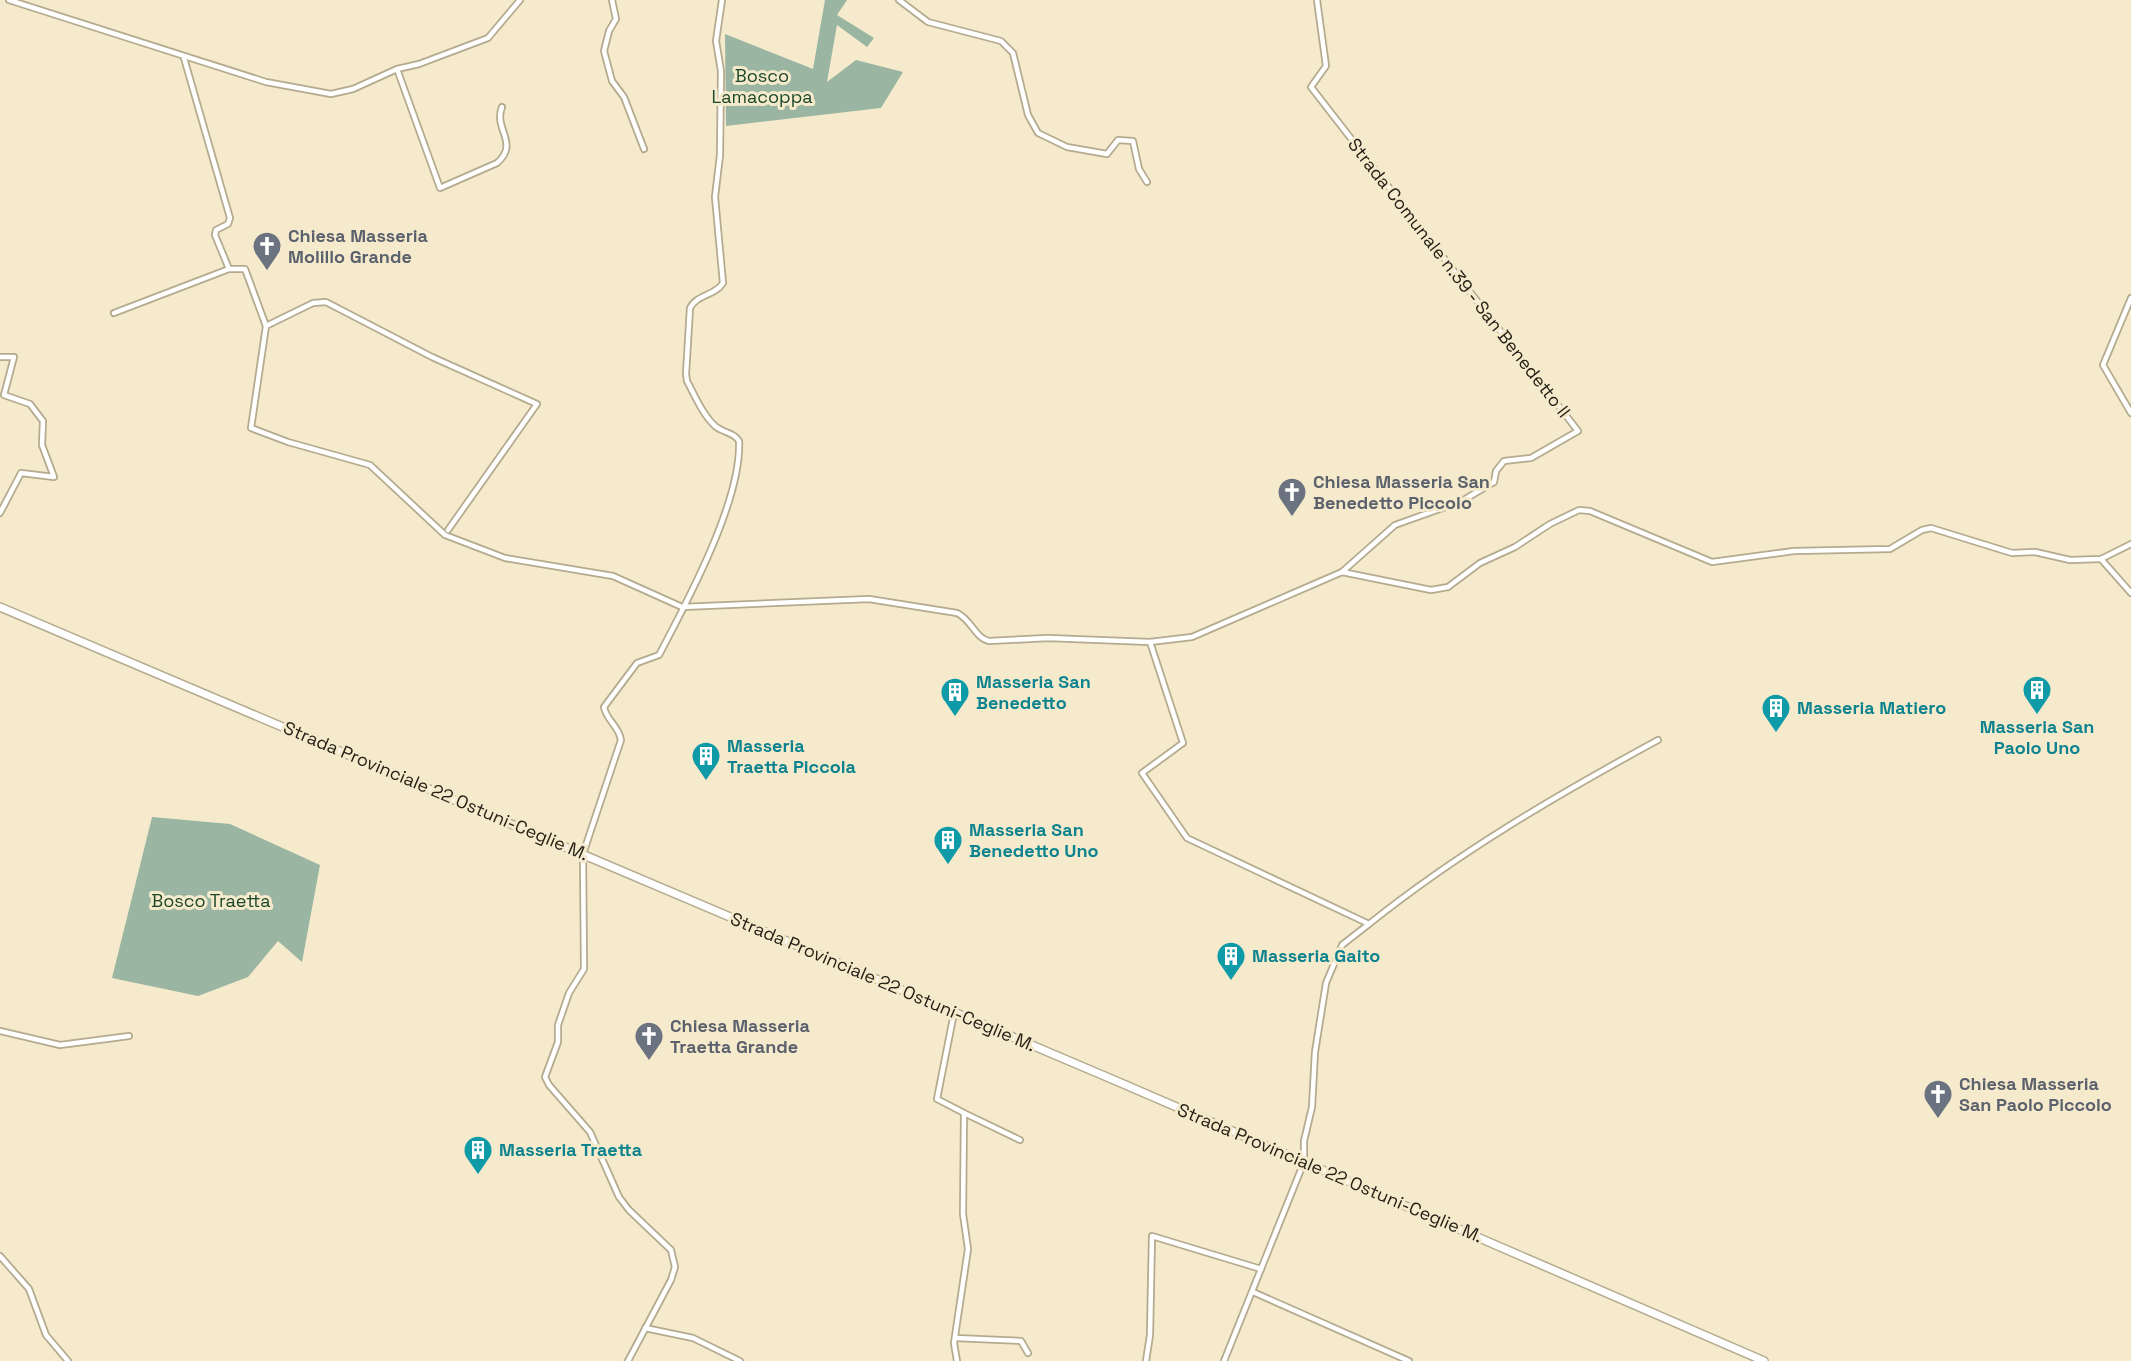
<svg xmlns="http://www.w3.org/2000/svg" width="2131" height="1361" viewBox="0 0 2131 1361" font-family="'Space Grotesk',sans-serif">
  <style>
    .forest { fill: #9ab5a1 }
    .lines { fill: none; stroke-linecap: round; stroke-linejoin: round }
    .minor-casing { stroke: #b4aa8e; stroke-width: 8 }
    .secondary-casing { stroke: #b4aa8e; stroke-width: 10 }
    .minor { stroke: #fff; stroke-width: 4.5 }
    .secondary { stroke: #fff; stroke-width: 7 }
    .labels { text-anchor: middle; stroke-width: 6; stroke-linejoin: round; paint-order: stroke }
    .park-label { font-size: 18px; fill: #1a472a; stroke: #f5eacc }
    .worship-label { font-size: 18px; font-weight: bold; fill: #5b616d; stroke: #f5eacc; text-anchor: start }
    .street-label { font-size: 18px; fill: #252117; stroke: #f5eacc }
    .culture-label { font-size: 18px; font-weight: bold; fill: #0d838f; stroke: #f5eacc; text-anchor: start }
  </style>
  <rect width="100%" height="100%" fill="#f5eacc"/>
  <!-- forest -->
  <g class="forest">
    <path d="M825 0H847L837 15 874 38 867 47 837 25 827 82 856 60 903 72 881 108 726 126 725 34 813 69Z"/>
    <path d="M152 817 230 824 320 865 302 962 278 941 248 977 198 996 112 978Z"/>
  </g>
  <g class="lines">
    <!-- minor casing -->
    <g class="minor-casing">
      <g id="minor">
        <path d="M9 0 266 82 331 94 353 89 397 69 419 64 488 38 520 0"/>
        <path d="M612 0 616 19 609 31 604 51 612 81 624 97 644 149"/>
        <path d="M899 0 928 22 1001 41 1013 53 1028 115 1038 133 1067 147 1107 154 1118 140 1133 141 1139 169 1147 182"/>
        <path d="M1317 0 1326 66 1311 87 1578 431 1531 458 1504 461 1496 471 1494 482 1462 501 1395 525 1342 572"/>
        <path d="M184 58 230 218 228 224 216 230 215 235 229 269H245L266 326 251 428 288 442 370 465 445 535 505 558 613 576 682 607 869 599 957 613C971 619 975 638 989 641L1048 638 1150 642 1192 637 1342 572 1431 590 1448 587 1480 563 1515 547 1550 524 1579 510 1590 511 1712 562 1794 551 1890 549 1922 530 1931 528 2012 553 2035 552 2070 560 2101 559 2131 544"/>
        <path d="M397 69 440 188 497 163C520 143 493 129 502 107"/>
        <path d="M2131 298 2103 365 2131 413"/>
        <path d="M114 313 229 269"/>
        <path d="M266 326 313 303 326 302 432 357 537 404 448 530"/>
        <path d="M0 357H14L4 395 30 404 43 421 42 445 54 477 21 473 0 513"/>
        <path d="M2101 559 2131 593"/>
        <path d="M1150 642 1183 743 1142 773 1187 838 1369 924 1342 945 1326 983 1315 1052 1312 1107 1304 1141V1162L1224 1361"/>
        <path d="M1369 924C1459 852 1557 795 1658 740"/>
        <path d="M954 1013 937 1099 964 1113 963 1214 968 1249 954 1343 957 1361"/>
        <path d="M0 1031 60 1045 129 1036"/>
        <path d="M964 1113 1020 1140"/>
        <path d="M0 1256 29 1289 46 1335 68 1361"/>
        <path d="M1253 1292 1409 1361"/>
        <path d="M645 1328 693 1338 740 1361"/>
        <path d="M955 1338 1021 1341 1028 1353"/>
        <path d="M628 1361 671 1280 675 1267 671 1250 629 1210 619 1197 590 1132 549 1085 545 1077 558 1042V1025L569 993 584 969 583 854 621 740C619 726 606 720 604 707L637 663 659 655C687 602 742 500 739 441 734 432 723 433 715 426 703 415 695 396 687 381L686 374 690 308C697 294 715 296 723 283L715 197 720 155 721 71 716 41 722 0"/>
        <path d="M1146 1361 1150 1335 1152 1236 1261 1269"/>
      </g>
    </g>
    <!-- secondary casing -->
    <g class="secondary-casing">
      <path id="secondary" d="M0 607 1121 1083 1764 1361"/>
    </g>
    <!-- minor -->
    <use href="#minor" class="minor"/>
    <!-- secondary -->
    <use href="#secondary" class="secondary"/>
  </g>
  <!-- icons -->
  <defs>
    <g id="church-pin" transform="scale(1.5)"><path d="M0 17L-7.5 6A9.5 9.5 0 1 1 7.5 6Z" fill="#6b7280" stroke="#f5eacc"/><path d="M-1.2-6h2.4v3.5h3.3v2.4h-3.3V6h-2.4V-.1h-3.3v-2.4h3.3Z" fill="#fff"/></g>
    <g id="building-pin" transform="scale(1.5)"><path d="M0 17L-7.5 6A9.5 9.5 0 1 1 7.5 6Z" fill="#0f9aa8" stroke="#f5eacc"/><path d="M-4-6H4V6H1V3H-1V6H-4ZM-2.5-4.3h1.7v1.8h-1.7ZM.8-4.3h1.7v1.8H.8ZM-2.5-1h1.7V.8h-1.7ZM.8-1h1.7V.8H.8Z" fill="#fff"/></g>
  </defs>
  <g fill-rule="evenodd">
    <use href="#church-pin" x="267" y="246"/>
    <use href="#church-pin" x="1292" y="492"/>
    <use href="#building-pin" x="2037" y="690"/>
    <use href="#building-pin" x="955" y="692"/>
    <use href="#building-pin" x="1776" y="708"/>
    <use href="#building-pin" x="706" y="756"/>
    <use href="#building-pin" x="948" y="840"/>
    <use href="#building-pin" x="1231" y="956"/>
    <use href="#church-pin" x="649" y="1036"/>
    <use href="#church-pin" x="1938" y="1094"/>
    <use href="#building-pin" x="478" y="1150"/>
  </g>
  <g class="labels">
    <!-- park labels -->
    <g class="park-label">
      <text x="762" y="82">Bosco<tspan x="762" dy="21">Lamacoppa</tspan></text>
      <text x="211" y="907">Bosco Traetta</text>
    </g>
    <!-- worship labels -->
    <g class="worship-label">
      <text x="288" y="242">Chiesa Masseria<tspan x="288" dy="21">Molillo Grande</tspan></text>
      <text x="1313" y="488">Chiesa Masseria San<tspan x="1313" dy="21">Benedetto Piccolo</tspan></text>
      <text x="670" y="1032">Chiesa Masseria<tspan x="670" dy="21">Traetta Grande</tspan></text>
      <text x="1959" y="1090">Chiesa Masseria<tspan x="1959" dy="21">San Paolo Piccolo</tspan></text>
    </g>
    <!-- street labels -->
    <g class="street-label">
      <text transform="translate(1459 278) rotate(52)" y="6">Strada Comunale n.39 - San Benedetto II</text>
      <text transform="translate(436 791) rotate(23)" y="6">Strada Provinciale 22 Ostuni-Ceglie M.</text>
      <text transform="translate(883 982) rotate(23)" y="6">Strada Provinciale 22 Ostuni-Ceglie M.</text>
      <text transform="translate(1330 1173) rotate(23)" y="6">Strada Provinciale 22 Ostuni-Ceglie M.</text>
    </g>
    <!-- culture labels -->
    <g class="culture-label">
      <text x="976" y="688">Masseria San<tspan x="976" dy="21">Benedetto</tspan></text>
      <text x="1797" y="714">Masseria Matiero</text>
      <text x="2037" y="733" text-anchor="middle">Masseria San<tspan x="2037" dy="21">Paolo Uno</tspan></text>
      <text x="727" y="752">Masseria<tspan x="727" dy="21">Traetta Piccola</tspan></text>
      <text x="969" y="836">Masseria San<tspan x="969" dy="21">Benedetto Uno</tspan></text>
      <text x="1252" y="962">Masseria Gaito</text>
      <text x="499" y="1156">Masseria Traetta</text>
    </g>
  </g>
</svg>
